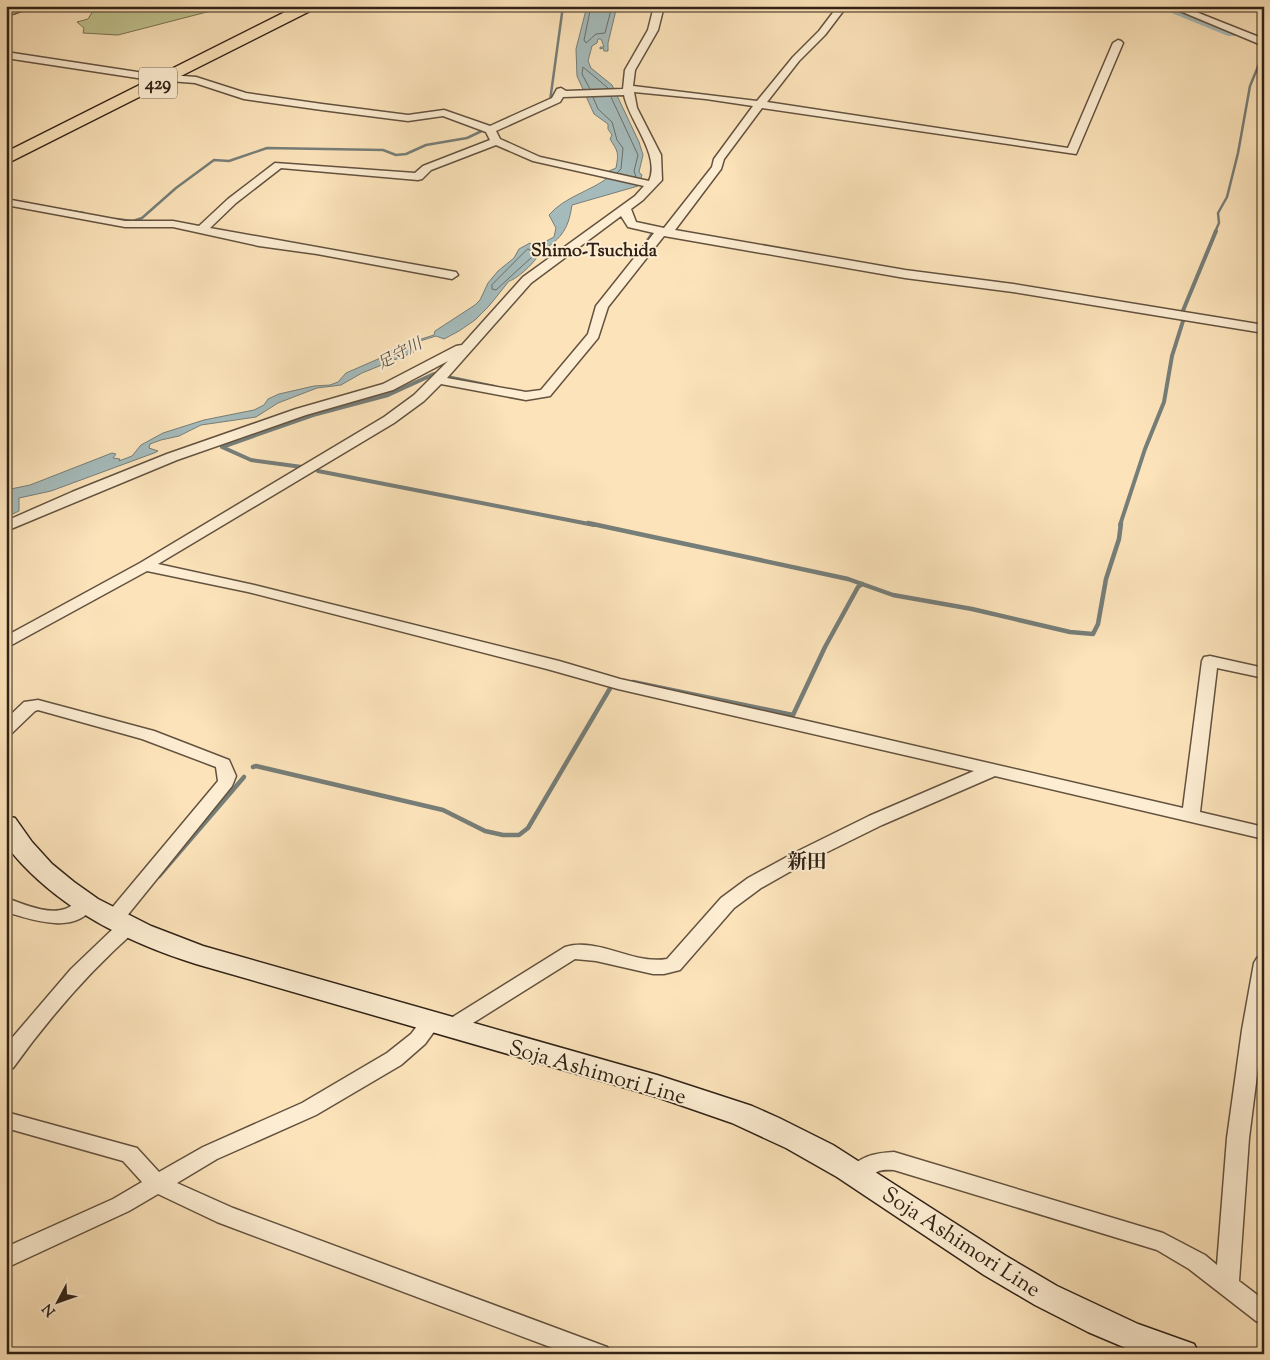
<svg xmlns="http://www.w3.org/2000/svg" width="1270" height="1360" viewBox="0 0 1270 1360" font-family="'Sorts Mill Goudy','Noto Serif JP',serif">
  <style>
    .green { fill: #c0c38f; stroke: #787252 }
    .water { fill: #a5bbbb; stroke: #767e79 }
    .lines { fill: none; stroke-linecap: round; stroke-linejoin: round }
    .shore { stroke: #6a6e68; stroke-width: 1 }
    .stream-far2 { stroke: #767e79; stroke-width: 2.5 }
    .stream-far1 { stroke: #767e79; stroke-width: 4 }
    .stream { stroke: #767e79; stroke-width: 4.5 }
    .river { fill: #a5bbbb; fill-rule: evenodd }
    .minor-casing { stroke: #63523f; stroke-width: 3 }
    .secondary-casing { stroke: #302216; stroke-width: 3 }
    .trunk-casing { stroke: #302216; stroke-width: 3 }
    .minor { fill: #fdedd2; fill-rule: evenodd }
    .secondary { fill: #fdedd2; fill-rule: evenodd }
    .trunk { fill: #fce3ba; fill-rule: evenodd }
    .labels { text-anchor: middle; stroke-width: 4; stroke-linejoin: round; paint-order: stroke }
    .far-water-label { font-size: 16px; font-style: italic; fill: #535048; stroke: #fdedd2 }
    .shield { fill: #fdedd2; stroke: #6e5f4e; stroke-width: 1 }
    .shield-label { font-size: 18px; font-weight: bold; fill: #302216 }
    .far-quarter-label { font-size: 18px; font-weight: bold; fill: #302216; stroke: #fdedd2 }
    .neighbourhood-label { font-size: 20px; font-weight: bold; fill: #302216; stroke: #fdedd2 }
    .near-street-label { font-size: 22px; fill: #302216; stroke: #fdedd2 }
  </style>
  <rect width="100%" height="100%" fill="#fce3ba"/>
  <filter id="stains"><feTurbulence type="fractalNoise" baseFrequency=".004" numOctaves="4"/><feColorMatrix values="0 0 0 0 .2 0 0 0 0 .09 0 0 0 0 .02 0 0 0 .5 -.17"/></filter>
  <radialGradient id="worn" r=".72"><stop offset=".6" stop-color="#630" stop-opacity="0"/><stop offset="1" stop-color="#630" stop-opacity=".3"/></radialGradient>
  <!-- green -->
  <path class="green" d="M96 6H230L118 35 83 33 84 28 77 22 88 19Z"/>
  <!-- water -->
  <path class="water" d="M587 6H617L608 43V51H604L603 48 600 49V47H604L601 39H598L597 43 592 46 588 61 591 68 612 85 639 142 643 155 639 172 642 175 638 186 572 205C568 232 560 239 538 254 538 260 516 280 509 281L489 306 475 320 459 331 444 339 436 336 420 341 419 347 414 352 362 373 341 385 317 388 278 403 256 417 201 425 179 436 161 440 150 444 149 448 158 451 154 453 51 491 19 498V511L6 517V490L30 485 112 453 116 454 113 458 120 459 119 461 132 456 141 445 163 433 204 420 254 410 264 405 268 399 279 394 314 386 330 385 338 382 346 373 385 356 396 347 434 335 435 331 475 305 480 300 488 283 498 271 514 258 519 249 530 243 535 247 554 237 556 228 549 215C564 197 591 191 609 177V171L616 168C619 152 618 152 610 139L612 135 608 129V124L594 114 577 76 576 49Z"/>
  <g class="lines">
    <!-- shore -->
    <g class="shore">
      <path d="M591 6 584 40 586 43 596 34 605 33 612 6"/>
      <path d="M590 89 582 74 583 67 608 88"/>
      <path d="M593 97 598 109 612 122 617 140 623 148 621 169 617 173"/>
      <path d="M611 97 638 155 634 171 636 177"/>
      <path d="M528 249 533 252 532 257 496 290 492 289V285Z"/>
    </g>
    <!-- stream-far2 -->
    <g class="stream-far2">
      <path d="M548 102 550 101 563 6"/>
      <path d="M64 210 84 213"/>
      <path d="M116 219 133 221 142 218 176 188 214 160 229 161 267 148 383 150 396 155 406 154 426 145 467 138 486 129"/>
      <path d="M654 232 658 231"/>
      <path d="M1215 232 1219 223 1218 213 1227 197 1238 153 1250 86 1264 52"/>
    </g>
    <!-- stream-far1 -->
    <g class="stream-far1">
      <path d="M645 245 654 232 658 231"/>
      <path d="M447 377 495 387"/>
      <path d="M302 467 251 460 222 447 313 415 388 395 434 374"/>
      <path d="M318 471 594 525"/>
      <path d="M1120 525 1145 449 1164 402 1172 356 1183 321 1182 313 1216 231"/>
    </g>
    <!-- stream -->
    <g class="stream">
      <path d="M588 523 848 579 893 595 972 609 1070 632 1093 634 1098 624 1106 579 1119 539 1121 523"/>
      <path d="M633 682 793 715 825 647 858 587 862 584"/>
      <path d="M253 767 256 766 443 810 485 831 503 835H519L528 828 612 685"/>
      <path d="M159 876 244 777"/>
    </g>
    <!-- river -->
    <path class="river" d="M1160 6H1181L1238 30 1241 33 1238 36H1228L1162 9Z"/>
    <!-- minor casing -->
    <g class="minor-casing">
      <g id="minor">
        <path d="M21 6H36L6 16V10Z"/>
        <path d="M654 6H664L658 30 635 70 633 86 757 101 793 57 819 31 838 6H847L825 35 799 61 767 102 1068 148 1113 43 1118 40 1121 41 1123 43 1076 154 762 108 724 159 721 169 675 230 905 270 1013 284 1264 325V333L1013 292 905 278 664 236 608 307 598 338 550 396 526 400 441 384 424 401 394 423 158 564 254 585 559 661 620 679 803 720 1183 808 1202 661 1204 657 1210 656 1264 668V678L1217 668 1200 812 1264 827V839L995 776 882 825 807 862 761 888 734 908 680 970 664 974H653L596 961 575 959 457 1033 450 1036 443 1033 440 1028 443 1023 565 947C599 937 633 965 667 959L721 898 748 878 794 853 869 816 974 771 618 689 547 669 248 592 147 571 6 648V636L140 563 384 417 414 395 448 361 393 390 306 415 177 460 6 531V521L72 492 167 454 296 409 383 384 456 346 462 345 523 277 635 196 644 186 533 161 496 145 431 170 422 179 418 180 281 168 236 203 210 228 456 272 458 275 452 279 317 254 259 246 173 227H125L6 205V199L125 221H173L199 226 228 199 275 163 415 173 423 166 490 140 486 132 443 116 408 121 322 110 244 99 195 83 144 79 6 58V52L144 73 196 77 246 93 322 104 408 115 444 110 490 126 552 98 557 89 561 88 566 91 623 89 625 70 648 30ZM634 92 706 99 753 106 714 159 712 167 664 228 636 222 631 209 643 200 662 180 661 155 637 108ZM624 95C629 121 661 155 649 181L540 157 500 139 496 131 560 102 563 97ZM621 216 628 227 654 233 596 306 588 334 541 390 526 392 447 378 531 283Z"/>
        <path d="M1168 6H1181L1264 39V46Z"/>
        <path d="M38 700 154 731 229 760 236 776 232 786 122 922 127 920 134 922 136 927 134 932C88 973 49 1018 13 1068L6 1070V1046L12 1038 71 969 116 926 106 925 104 920 106 915 218 781 216 767 142 739 38 710 35 711 12 733 6 734V719L24 702Z"/>
        <path d="M86 897 93 899 95 904C77 936 33 920 6 912V898C24 904 47 915 65 909 73 906 78 900 86 897Z"/>
        <path d="M1264 956V1020L1249 1138 1239 1281 1264 1300V1324L1256 1321 1189 1269 1157 1250 894 1170C889 1170 882 1169 877 1172 866 1177 863 1185 850 1180L847 1174C857 1156 875 1153 894 1152L1163 1233 1205 1255 1217 1265 1227 1138 1242 1030 1254 963 1257 958Z"/>
        <path d="M431 1014 438 1017 441 1022 425 1044 401 1065 316 1115 217 1159 177 1183 233 1208 607 1347 611 1354H569L217 1222 158 1194 129 1211 6 1268V1247L113 1199 142 1182 123 1161 6 1128V1112L137 1148 159 1172 203 1147 302 1103 387 1053 411 1034 424 1017Z"/>
      </g>
    </g>
    <!-- secondary casing -->
    <g class="secondary-casing">
      <path id="secondary" d="M6 816 15 818 32 842 52 864 74 882 98 899 151 926 203 946 657 1075 752 1106 779 1118 833 1145 1006 1256 1057 1286 1138 1324 1194 1344 1199 1354H1140L1088 1332 1035 1305 984 1275 837 1177 786 1148 732 1123 657 1097 196 964C132 944 68 913 22 864 17 858 8 850 6 842 4 835 6 824 6 816Z"/>
    </g>
    <!-- trunk casing -->
    <g class="trunk-casing">
      <path id="trunk" d="M297 6H316L314 9 6 164V152Z"/>
    </g>
    <!-- minor -->
    <use href="#minor" class="minor"/>
    <!-- secondary -->
    <use href="#secondary" class="secondary"/>
    <!-- trunk -->
    <use href="#trunk" class="trunk"/>
  </g>
  <g class="labels">
    <!-- far-water labels -->
    <g class="far-water-label">
      <text transform="translate(399 353) rotate(-28)" y="6">足守川</text>
    </g>
    <!-- shield labels -->
    <rect class="shield" x="139" y="67.5" width="38" height="31" rx="4"/>
    <g class="shield-label">
      <text x="158" y="89">429</text>
    </g>
    <!-- far-quarter labels -->
    <g class="far-quarter-label">
      <text x="594" y="256">Shimo-Tsuchida</text>
    </g>
    <!-- neighbourhood labels -->
    <g class="neighbourhood-label">
      <text x="807" y="868">新田</text>
    </g>
    <!-- near-street labels -->
    <g class="near-street-label">
      <text transform="translate(598 1071) rotate(16)" y="8">Soja Ashimori Line</text>
      <text transform="translate(962 1241) rotate(33)" y="8">Soja Ashimori Line</text>
    </g>
  </g>
  <!-- margin -->
  <rect width="1270" height="1360" fill="none" stroke="#fce3ba" stroke-width="25"/>
  <rect x="8" y="8" width="1255" height="1345" fill="none" stroke="#302216" stroke-width="2.5"/>
  <rect x="12" y="12" width="1245" height="1335" fill="none" stroke="#302216"/>
  <!-- north arrow -->
  <g transform="translate(58 1302) rotate(229)" stroke="#fdedd2" stroke-width="4" paint-order="stroke">
  <path d="M0-4L9 19L0 12L-9 19Z" fill="#302216"/>
  <text y="-8" font-size="14" font-weight="bold" text-anchor="middle" fill="#302216">N</text>
  </g>
  <rect width="100%" height="100%" filter="url(#stains)"/>
  <rect width="100%" height="100%" fill="url(#worn)"/>
</svg>
